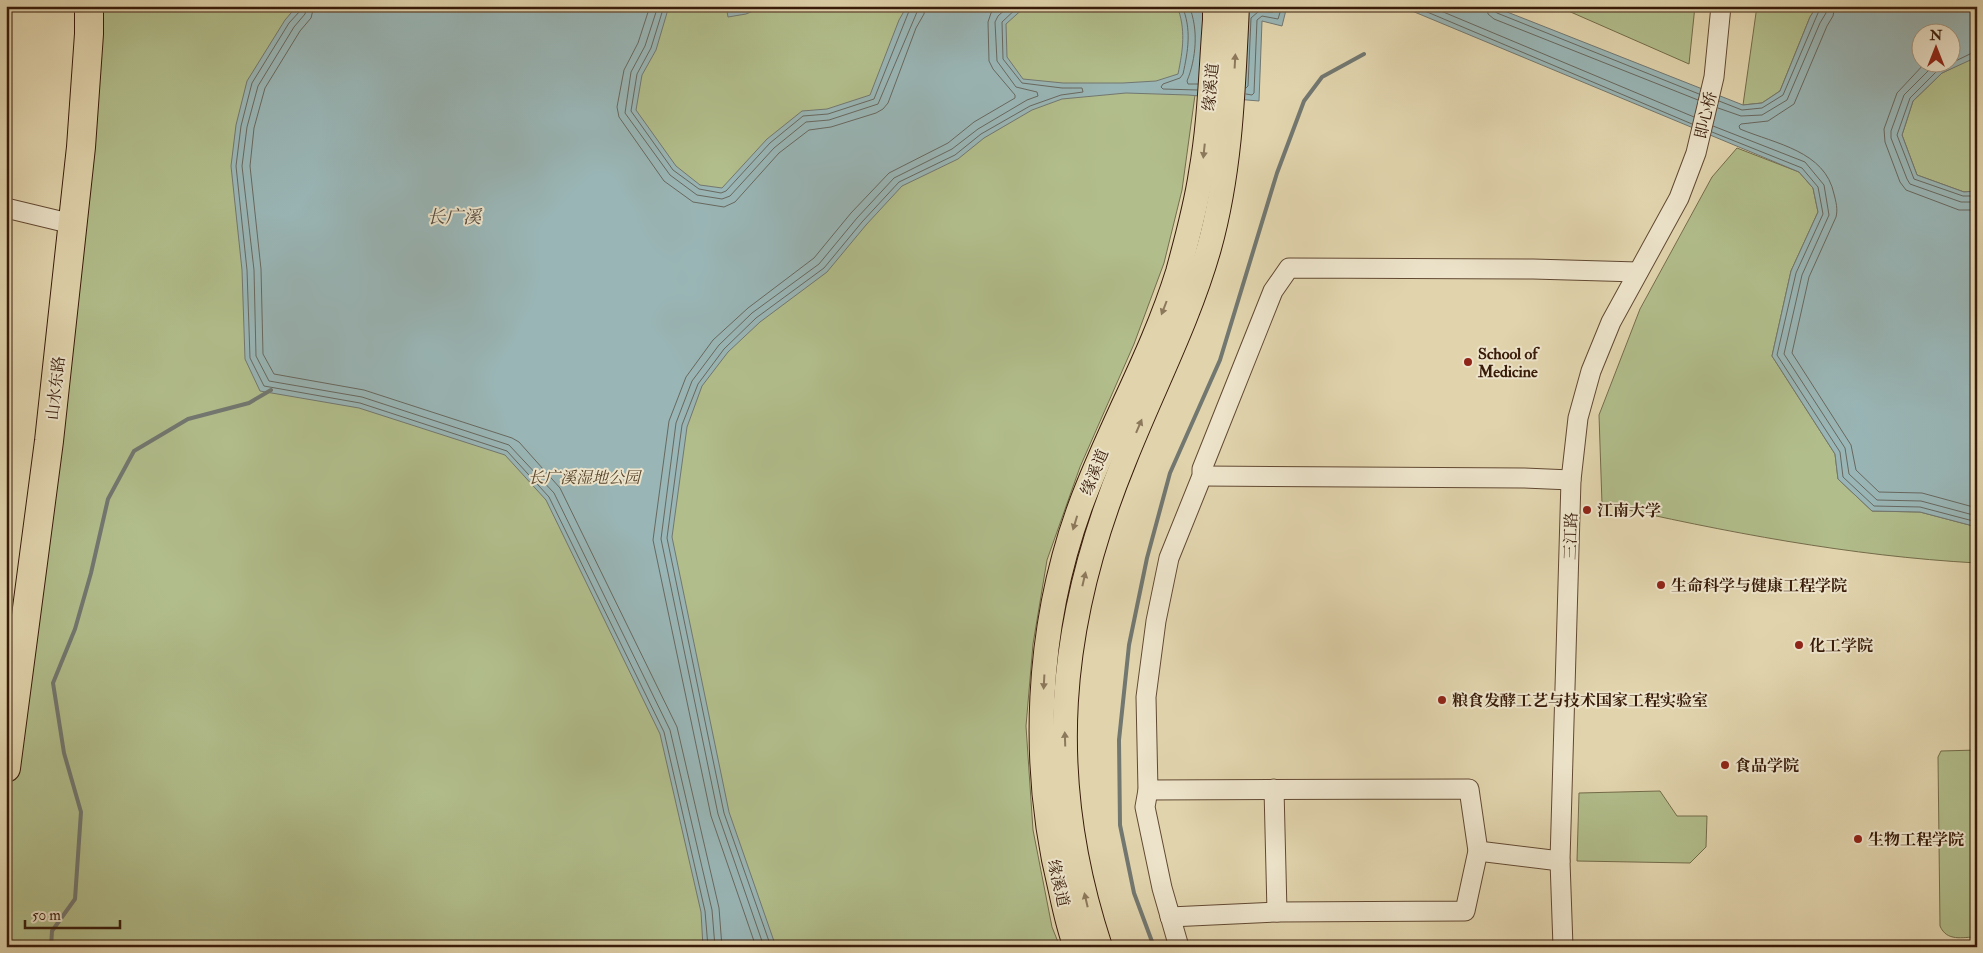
<svg xmlns="http://www.w3.org/2000/svg" width="1983" height="953" viewBox="0 0 1983 953" font-family="'IM FELL Double Pica','Noto Serif SC',serif">
  <style>
    .green { fill: #b1bd8b; stroke: #746c4a }
    .water { fill: #99b5b5; stroke: #727770; fill-rule: evenodd }
    .lines { fill: none; stroke-linecap: round; stroke-linejoin: round }
    .shore { stroke: #68685f; stroke-width: 1 }
    .stream { stroke: #727770; stroke-width: 4 }
    .minor-casing { stroke: #624932; stroke-width: 21 }
    .major-casing { stroke: #381b09; stroke-width: 26 }
    .highway-casing { stroke: #381b09; stroke-width: 30 }
    .minor { stroke: #ece3ca; stroke-width: 19 }
    .major { stroke: #e1d4ad; stroke-width: 24 }
    .highway { stroke: #e1d4ad; stroke-width: 28 }
    .oneway { fill: #8c785b }
    .poi-dot { fill: #8f2418; stroke: #ece3ca; stroke-width: 2 }
    .labels { text-anchor: middle; stroke-width: 4; stroke-linejoin: round; paint-order: stroke }
    .street-label { font-size: 16px; fill: #381b09; stroke: #ece3ca }
    .poi-label { font-size: 16px; font-weight: bold; fill: #381b09; stroke: #ece3ca; text-anchor: start }
    .park-label { font-size: 16px; font-style: italic; fill: #56442a; stroke: #ece3ca }
    .water-label { font-size: 18px; font-style: italic; fill: #55493d; stroke: #ece3ca }
  </style>
  <rect width="100%" height="100%" fill="#e1d4ad"/>
  <filter id="stains"><feTurbulence type="fractalNoise" baseFrequency=".004" numOctaves="4"/><feColorMatrix values="0 0 0 0 .2 0 0 0 0 .09 0 0 0 0 .02 0 0 0 .5 -.17"/></filter>
  <radialGradient id="worn" r=".72"><stop offset=".6" stop-color="#630" stop-opacity="0"/><stop offset="1" stop-color="#630" stop-opacity=".3"/></radialGradient>
  <!-- green -->
  <g class="green">
    <path d="M99 6H1198L1195 95 1182 190 1164 263 1134 344 1080 467 1047 560 1033 644 1026 726 1033 830 1052 927 1060 947H6V829Z"/>
    <path d="M1557 6H1695L1689 64Z"/>
    <path d="M1757 6H1817L1810 17 1780 91 1762 103 1743 105Z"/>
    <path d="M1974 57H1977V191L1964 192 1917 175 1902 135 1913 101 1942 73Z"/>
    <path d="M1737 148 1799 172 1813 188 1818 212 1791 271 1772 356 1835 454 1838 479 1872 511 1920 512 1977 527V563C1850 556 1725 532 1602 504L1599 415 1640 309 1712 177Z"/>
    <path d="M1977 750V937C1962 937 1947 942 1940 926L1938 757 1941 751Z"/>
    <path d="M1660 791 1677 816H1707L1706 847 1690 863 1577 861 1579 793Z"/>
  </g>
  <!-- water -->
  <g class="water">
    <path d="M297 6H669L656 50 642 75 636 110 676 166 700 185 722 188 767 139 802 111 827 109 870 95 899 20 907 6H1026L1006 24 1007 57 1023 79 1063 83H1123L1156 81 1178 74C1183 50 1186 29 1177 6H1287L1282 26 1262 21 1259 101 1188 95 1126 93 1062 99 1032 110 984 138 958 159 902 186 866 225 827 272 760 322 728 352 702 386 687 427 672 537 729 812 776 947H703L701 912 660 734 546 500 505 455 359 408 260 391 245 359 242 270 231 166 236 125 247 81 285 20Z"/>
    <path d="M726 6H765L746 14 728 17Z"/>
    <path d="M1400 6H1492L1743 105 1762 103 1780 91 1810 17 1817 6H1977V57L1942 73 1913 101 1902 135 1917 175 1964 192 1977 191V527L1920 512 1872 511 1838 479 1835 454 1772 356 1791 271 1818 212 1813 188 1799 172ZM1920 32H1950V62H1920Z"/>
  </g>
  <g class="lines">
    <!-- shore -->
    <g class="shore">
      <path d="M300 6V11L289 23 252 83 241 126 236 166 247 270 250 358 264 386 360 403 507 451 549 497 664 732 705 911 708 947"/>
      <path d="M307 6 305 14 294 27 258 86 247 127 242 166 254 270 256 356 269 381 362 397 509 445 554 493 670 730 712 910 715 947"/>
      <path d="M314 6 311 18 300 31 265 88 254 128 250 166 261 269 263 354 274 374 364 390 512 438 519 442 560 488 677 727 719 908 722 947"/>
      <path d="M650 6 638 43 624 70 617 107 619 117 664 181 693 202 724 207 735 202 779 153 809 130 831 127 876 113 883 109 888 103 916 28 924 14 925 6"/>
      <path d="M658 6 645 46 631 72 625 113 670 175 697 195 722 199 730 196 774 148 806 122 829 120 878 104 917 12V6"/>
      <path d="M664 6 651 48 637 74 631 111 673 170 699 189 721 193 726 191 770 143 803 116 828 114 874 99 911 6"/>
      <path d="M1182 6C1192 29 1188 51 1183 74L1180 78 1163 84 1161 87 1163 89 1197 90"/>
      <path d="M1189 6C1199 29 1196 59 1187 81L1188 84H1198"/>
      <path d="M1413 6 1692 124"/>
      <path d="M1429 6 1694 117"/>
      <path d="M1487 6 1488 14 1494 19 1698 100"/>
      <path d="M1493 6V10L1497 13 1699 94"/>
      <path d="M1835 6 1833 16 1827 26 1794 104 1768 121 1741 124 1739 126 1740 129C1776 144 1825 151 1834 194 1836 202 1838 209 1836 217L1809 277 1792 353 1851 445 1856 470 1879 492 1922 493 1977 508"/>
      <path d="M1977 52 1972 53 1939 69 1910 98 1897 135 1914 179 1963 196H1977"/>
      <path d="M1926 62 1897 93 1884 129 1885 142 1900 182 1906 190 1959 210H1977"/>
      <path d="M1937 62 1904 95 1891 131V138L1907 179 1910 184 1961 202H1977"/>
      <path d="M1246 88 1248 86 1251 18 1259 11 1273 12 1275 6"/>
      <path d="M1246 94 1252 95 1254 93 1257 20 1262 16 1278 19 1282 6"/>
      <path d="M1719 101 1742 110 1762 108 1783 95 1821 6"/>
      <path d="M1718 108 1741 116 1762 115 1787 100 1820 23 1826 13 1827 6"/>
      <path d="M1713 126 1805 162 1824 185 1829 215 1802 275 1784 354 1845 448 1849 474 1877 500 1921 501 1977 516"/>
      <path d="M1712 132 1802 168 1818 187 1823 214 1796 273 1777 355 1840 452 1843 477 1874 506 1920 507 1977 522"/>
      <path d="M756 947 711 816 653 540 669 421 686 377 713 340 748 308 814 258 851 213 889 173 948 143 974 122 1015 98V95L993 69 989 61 988 22 991 13 998 6"/>
      <path d="M764 947 718 814 661 539 676 423 692 381 719 345 752 313 819 264 857 218 894 178 952 149 978 129 1027 100 1038 96 1037 92 1016 87 997 61 995 22 998 16 1009 6"/>
      <path d="M771 947 724 813 667 538 682 425 698 384 724 349 756 318 824 268 862 222 899 182 955 155 981 134 1030 106 1061 95 1083 92 1082 88H1062L1022 83 1003 59 1002 22 1019 6"/>
    </g>
    <!-- stream -->
    <g class="stream">
      <path d="M51 947 52 931 75 899 81 812 64 753 53 683 75 629 91 573 108 499 134 451 188 419 249 403 271 390"/>
      <path d="M1154 947 1134 893 1120 825 1119 740 1129 645 1147 558 1170 473 1220 360 1277 173 1304 101 1322 77 1364 54"/>
    </g>
    <!-- minor casing -->
    <g class="minor-casing">
      <g id="minor">
        <path d="M6 208 60 221"/>
        <path d="M1202 476 1524 478 1571 480"/>
        <path d="M1274 789 1277 912"/>
        <path d="M1148 790 1469 789 1478 851 1465 911 1277 912 1170 917"/>
        <path d="M1478 851 1560 861"/>
        <path d="M1179 947 1162 888 1145 807 1148 790 1146 697 1156 621 1169 558 1202 476V469L1273 291 1289 268 1533 269 1638 272"/>
        <path d="M1563 947 1560 861 1571 480 1578 418 1591 371 1611 322 1679 198 1696 153 1714 77 1721 6"/>
      </g>
    </g>
    <!-- major casing -->
    <g class="major-casing">
      <g id="major">
        <path d="M1076 947C1069 929 1065 910 1061 891 1030 766 1036 628 1080 507 1109 428 1153 353 1178 272 1187 239 1196 207 1201 173 1210 123 1211 71 1215 20V6"/>
        <path d="M1100 947C1044 777 1057 625 1124 461 1152 390 1188 322 1209 248 1231 169 1233 87 1237 6"/>
      </g>
    </g>
    <!-- highway casing -->
    <g class="highway-casing">
      <path id="highway" d="M6 768 49 441 81 147 89 34V6"/>
    </g>
    <!-- minor -->
    <use href="#minor" class="minor"/>
    <!-- major -->
    <use href="#major" class="major"/>
    <!-- highway -->
    <use href="#highway" class="highway"/>
  </g>
  <!-- one-way arrows -->
  <defs><path id="oneway-solid" d="M-6-.8H1V-3.2L6.5 0L1 3.2V.8H-6Z" transform="scale(1.25)"/></defs>
  <g class="oneway">
    <use href="#oneway-solid" transform="translate(1235 61) rotate(-87)"/>
    <use href="#oneway-solid" transform="translate(1204 151) rotate(96)"/>
    <use href="#oneway-solid" transform="translate(1164 308) rotate(111)"/>
    <use href="#oneway-solid" transform="translate(1139 426) rotate(-67)"/>
    <use href="#oneway-solid" transform="translate(1075 523) rotate(107)"/>
    <use href="#oneway-solid" transform="translate(1084 579) rotate(-77)"/>
    <use href="#oneway-solid" transform="translate(1044 682) rotate(93)"/>
    <use href="#oneway-solid" transform="translate(1065 739) rotate(-92)"/>
    <use href="#oneway-solid" transform="translate(1086 900) rotate(-103)"/>
  </g>
  <!-- markers -->
  <g class="poi-dot">
    <circle cx="1468" cy="362" r="5"/>
    <circle cx="1587" cy="510" r="5"/>
    <circle cx="1661" cy="585" r="5"/>
    <circle cx="1799" cy="645" r="5"/>
    <circle cx="1442" cy="700" r="5"/>
    <circle cx="1725" cy="765" r="5"/>
    <circle cx="1858" cy="839" r="5"/>
  </g>
  <g class="labels">
    <!-- street labels -->
    <g class="street-label">
      <text transform="translate(1210 87) rotate(-85)" y="6">缘溪道</text>
      <text transform="translate(1705 115) rotate(-77)" y="6">即心桥</text>
      <text transform="translate(55 388) rotate(-84)" y="6">山水东路</text>
      <text transform="translate(1094 472) rotate(-68)" y="6">缘溪道</text>
      <text transform="translate(1570 536) rotate(-88)" y="6">三江路</text>
      <text transform="translate(1059 883) rotate(77)" y="6">缘溪道</text>
    </g>
    <!-- poi labels -->
    <g class="poi-label">
      <text x="1478" y="359">School of<tspan x="1478" dy="18">Medicine</tspan></text>
      <text x="1597" y="516">江南大学</text>
      <text x="1671" y="591">生命科学与健康工程学院</text>
      <text x="1809" y="651">化工学院</text>
      <text x="1452" y="706">粮食发酵工艺与技术国家工程实验室</text>
      <text x="1735" y="771">食品学院</text>
      <text x="1868" y="845">生物工程学院</text>
    </g>
    <!-- park labels -->
    <g class="park-label">
      <text x="584" y="483">长广溪湿地公园</text>
    </g>
    <!-- water labels -->
    <g class="water-label">
      <text x="454" y="223">长广溪</text>
    </g>
  </g>
  <!-- margin -->
  <rect width="1983" height="953" fill="none" stroke="#e1d4ad" stroke-width="25"/>
  <rect x="8" y="8" width="1968" height="938" fill="none" stroke="#381b09" stroke-width="2.5"/>
  <rect x="12" y="12" width="1958" height="928" fill="none" stroke="#381b09"/>
  <!-- north arrow -->
  <g transform="translate(1936 48)"><circle r="24" fill="#ece3ca" stroke="#a4937d"/>
  <path d="M0-4L9 19L0 12L-9 19Z" fill="#8f2418"/>
  <text y="-8" font-size="14" font-weight="bold" text-anchor="middle" fill="#381b09">N</text>
  </g>
  <!-- scale -->
  <path d="M25 920v8h95v-8" fill="none" stroke="#381b09" stroke-width="2.5"/>
  <text x="32" y="920" font-size="15" fill="#381b09" stroke="#ece3ca" stroke-width="4" paint-order="stroke">50 m</text>
  <rect width="100%" height="100%" filter="url(#stains)"/>
  <rect width="100%" height="100%" fill="url(#worn)"/>
</svg>
